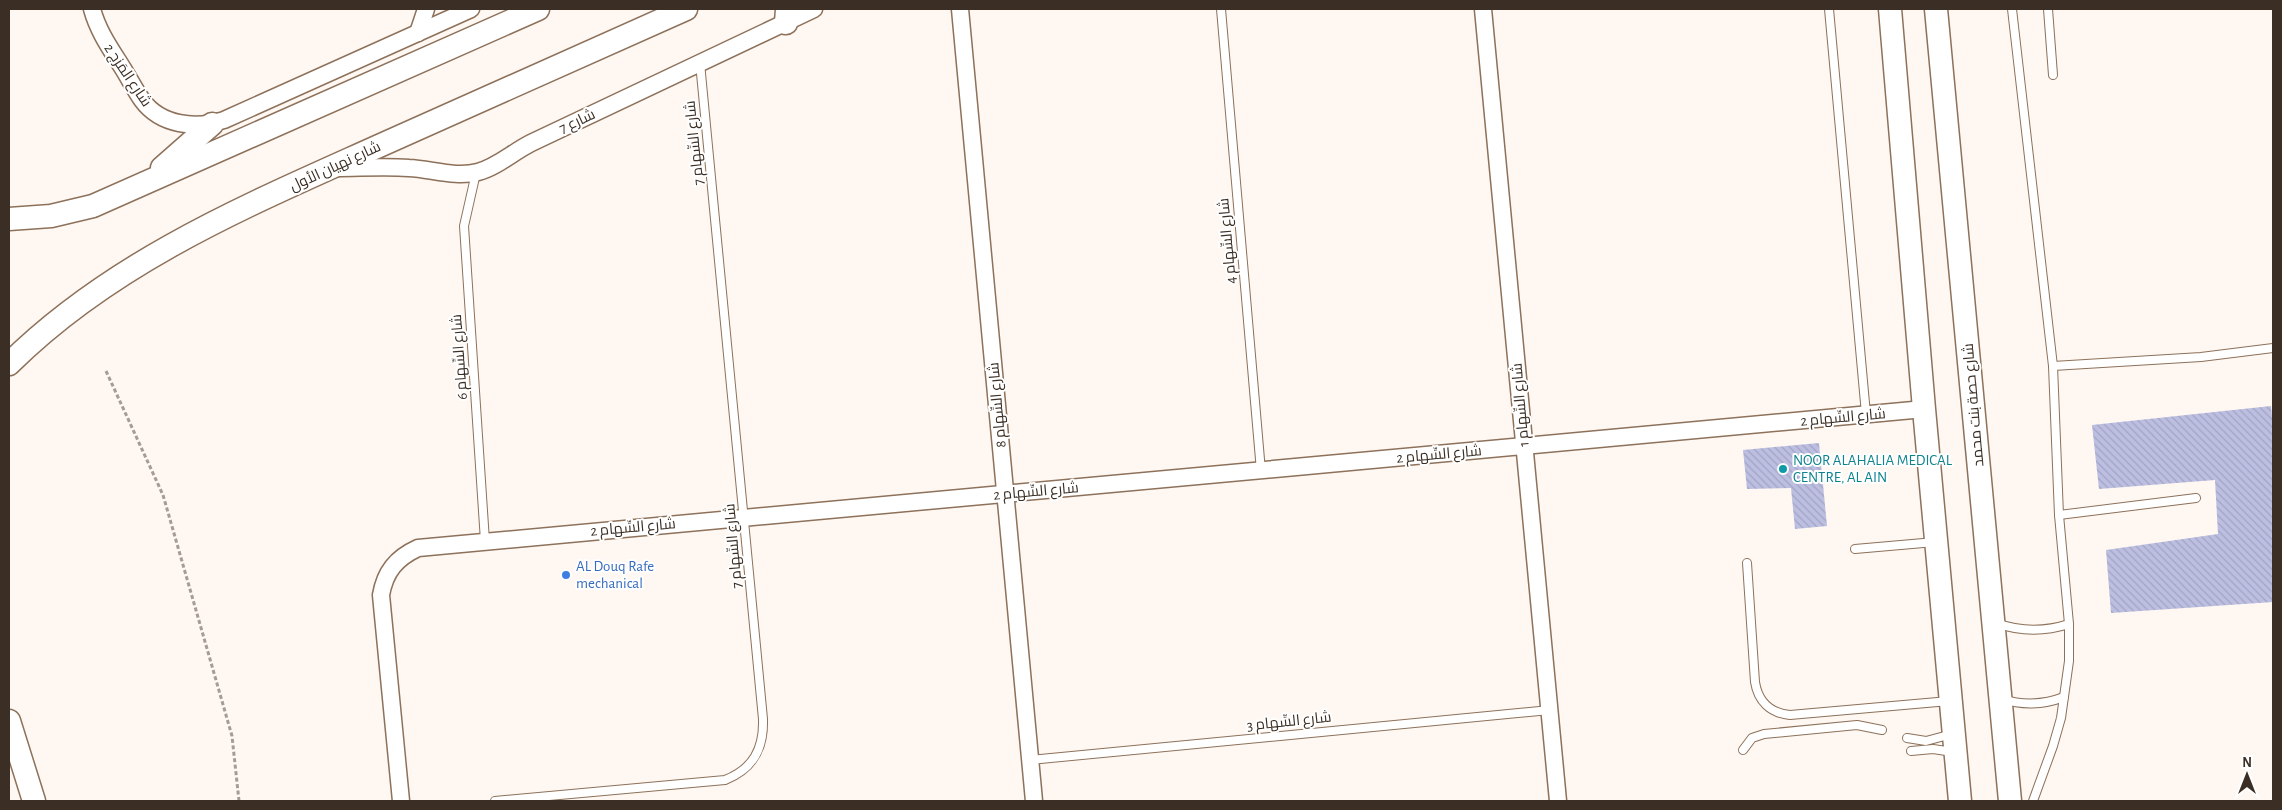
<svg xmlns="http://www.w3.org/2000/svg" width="2282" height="810" viewBox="0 0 2282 810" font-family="'Alegreya Sans',Cairo,sans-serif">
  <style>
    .building { fill: url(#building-back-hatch) }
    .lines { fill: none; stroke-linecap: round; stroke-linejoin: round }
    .lane-casing { stroke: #8d715a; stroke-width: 10 }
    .street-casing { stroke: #8d715a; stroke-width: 19 }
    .secondary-casing { stroke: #8d715a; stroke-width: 25 }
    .path { stroke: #a69c95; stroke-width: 3; stroke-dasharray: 4 2.5; stroke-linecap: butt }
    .lane { stroke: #fff; stroke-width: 8 }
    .street { stroke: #fff; stroke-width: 16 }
    .secondary { stroke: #fff; stroke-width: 22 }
    .culture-dot { fill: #0f9aa8; stroke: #fff; stroke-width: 2 }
    .shop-dot { fill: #3f7fe0; stroke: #fff; stroke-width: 2 }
    .labels { text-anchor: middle; stroke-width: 4; stroke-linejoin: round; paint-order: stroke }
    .street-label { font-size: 15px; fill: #3b2f25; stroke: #fff }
    .culture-label { font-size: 15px; fill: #0d838f; stroke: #fff; text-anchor: start }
    .shop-label { font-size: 15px; fill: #366cbe; stroke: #fff; text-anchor: start }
  </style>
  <defs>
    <pattern id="building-back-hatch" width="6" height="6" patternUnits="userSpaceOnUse" patternTransform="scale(1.25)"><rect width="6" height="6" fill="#bdbfe2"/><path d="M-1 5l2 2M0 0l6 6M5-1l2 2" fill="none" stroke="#a3a4c2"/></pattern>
  </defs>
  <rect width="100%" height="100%" fill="#fef7f2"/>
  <!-- building -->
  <g class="building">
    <path d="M2271 406 2273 428V602L2111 613 2106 550 2218 534 2215 480 2099 489 2092 425Z"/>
    <path d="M1819 443 1827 526 1795 529 1791 488 1747 489 1743 450Z"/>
  </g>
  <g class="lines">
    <!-- lane casing -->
    <g class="lane-casing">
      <g id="lane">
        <path d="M1221 9 1261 471"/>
        <path d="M1829 9 1866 414"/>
        <path d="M2012 9 2053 366 2059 515 2069 624V661L2061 718 2053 746 2033 801"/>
        <path d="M2048 9 2053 75"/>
        <path d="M476 173 464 226 485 541"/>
        <path d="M2053 366 2201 357 2273 348"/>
        <path d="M2059 515 2196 498"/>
        <path d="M1855 549 1935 542"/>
        <path d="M1747 563 1755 682C1758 701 1770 713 1790 715L1949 701"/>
        <path d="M1996 623C2021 632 2044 632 2069 624"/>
        <path d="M2002 699C2024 706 2043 705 2064 697"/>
        <path d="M1907 738 1926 741 1952 734"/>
        <path d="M1743 750 1752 738 1764 734 1857 725 1882 730"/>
        <path d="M1911 751 1933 749 1953 752"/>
        <path d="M1030 760 1550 710"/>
        <path d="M495 801 725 780C753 769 764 749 763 719L700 63"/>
      </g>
    </g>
    <!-- street casing -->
    <g class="street-casing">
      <g id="street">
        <path d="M92 9C98 31 110 48 122 67 129 78 135 90 142 100 161 126 196 129 224 120L471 9"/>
        <path d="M960 9 1034 801"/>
        <path d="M1483 9 1558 801"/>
        <path d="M418 33 426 9"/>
        <path d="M336 168C360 168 385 166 409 168 431 169 456 178 478 172 497 167 513 152 531 143L814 9"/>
        <path d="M401 801 381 595C385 572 396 558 418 548L1924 409"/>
      </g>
    </g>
    <!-- secondary casing -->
    <g class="secondary-casing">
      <g id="secondary">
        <path d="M1890 9 1924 409 1960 801"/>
        <path d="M1936 9 2010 801"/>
        <path d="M786 23 787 9"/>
        <path d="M162 168 212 124"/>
        <path d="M9 219 51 216 93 206 538 9"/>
        <path d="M9 364C113 261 248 205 379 146 482 100 584 54 686 9"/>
        <path d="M9 721 34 801"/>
      </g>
    </g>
    <!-- path -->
    <path class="path" d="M106 371 163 495 232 736 239 801"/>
    <!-- lane -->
    <use href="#lane" class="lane"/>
    <!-- street -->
    <use href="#street" class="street"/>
    <!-- secondary -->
    <use href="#secondary" class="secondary"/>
  </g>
  <!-- markers -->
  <circle class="culture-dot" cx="1783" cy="469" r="5"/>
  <circle class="shop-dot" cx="566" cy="575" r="5"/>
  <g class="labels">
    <!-- street labels -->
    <g class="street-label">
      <text transform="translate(128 75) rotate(56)" y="5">شارع المَزج 2</text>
      <text transform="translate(577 121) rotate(-25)" y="5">شارع 7</text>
      <text transform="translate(694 143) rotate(-96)" y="5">شارع السِّهام 7</text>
      <text transform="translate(335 166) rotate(-25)" y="5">شارع نهيان الأول</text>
      <text transform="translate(1227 241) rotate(-95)" y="5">شارع السِّهام 4</text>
      <text transform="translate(459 357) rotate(-94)" y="5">شارع السِّهام 6</text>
      <text transform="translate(997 405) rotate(-95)" y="5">شارع السِّهام 8</text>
      <text transform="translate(1520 405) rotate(-95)" y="5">شارع السِّهام 1</text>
      <text transform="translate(1973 405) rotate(-95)" y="5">شارع حصة بنت محمد</text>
      <text transform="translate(1843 417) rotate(-5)" y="5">شارع السِّهام 2</text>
      <text transform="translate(1439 454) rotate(-5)" y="5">شارع السِّهام 2</text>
      <text transform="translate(1036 491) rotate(-5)" y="5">شارع السِّهام 2</text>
      <text transform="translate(633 527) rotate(-5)" y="5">شارع السِّهام 2</text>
      <text transform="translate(733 546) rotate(-95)" y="5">شارع السِّهام 7</text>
      <text transform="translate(1289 721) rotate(-6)" y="5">شارع السِّهام 3</text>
    </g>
    <!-- culture labels -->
    <g class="culture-label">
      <text x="1793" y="465">NOOR ALAHALIA MEDICAL<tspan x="1793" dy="17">CENTRE, AL AIN</tspan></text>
    </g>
    <!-- shop labels -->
    <g class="shop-label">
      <text x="576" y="571">AL Douq Rafe<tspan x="576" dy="17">mechanical</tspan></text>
    </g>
  </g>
  <!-- border -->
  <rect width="2282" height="810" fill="none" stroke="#3b2f25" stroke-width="20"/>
  <!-- north arrow -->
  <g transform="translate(2247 775)" stroke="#ffffff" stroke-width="4" paint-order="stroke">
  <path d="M0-4L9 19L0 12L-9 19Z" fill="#3b2f25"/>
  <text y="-8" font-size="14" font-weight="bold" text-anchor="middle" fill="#3b2f25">N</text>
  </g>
</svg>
